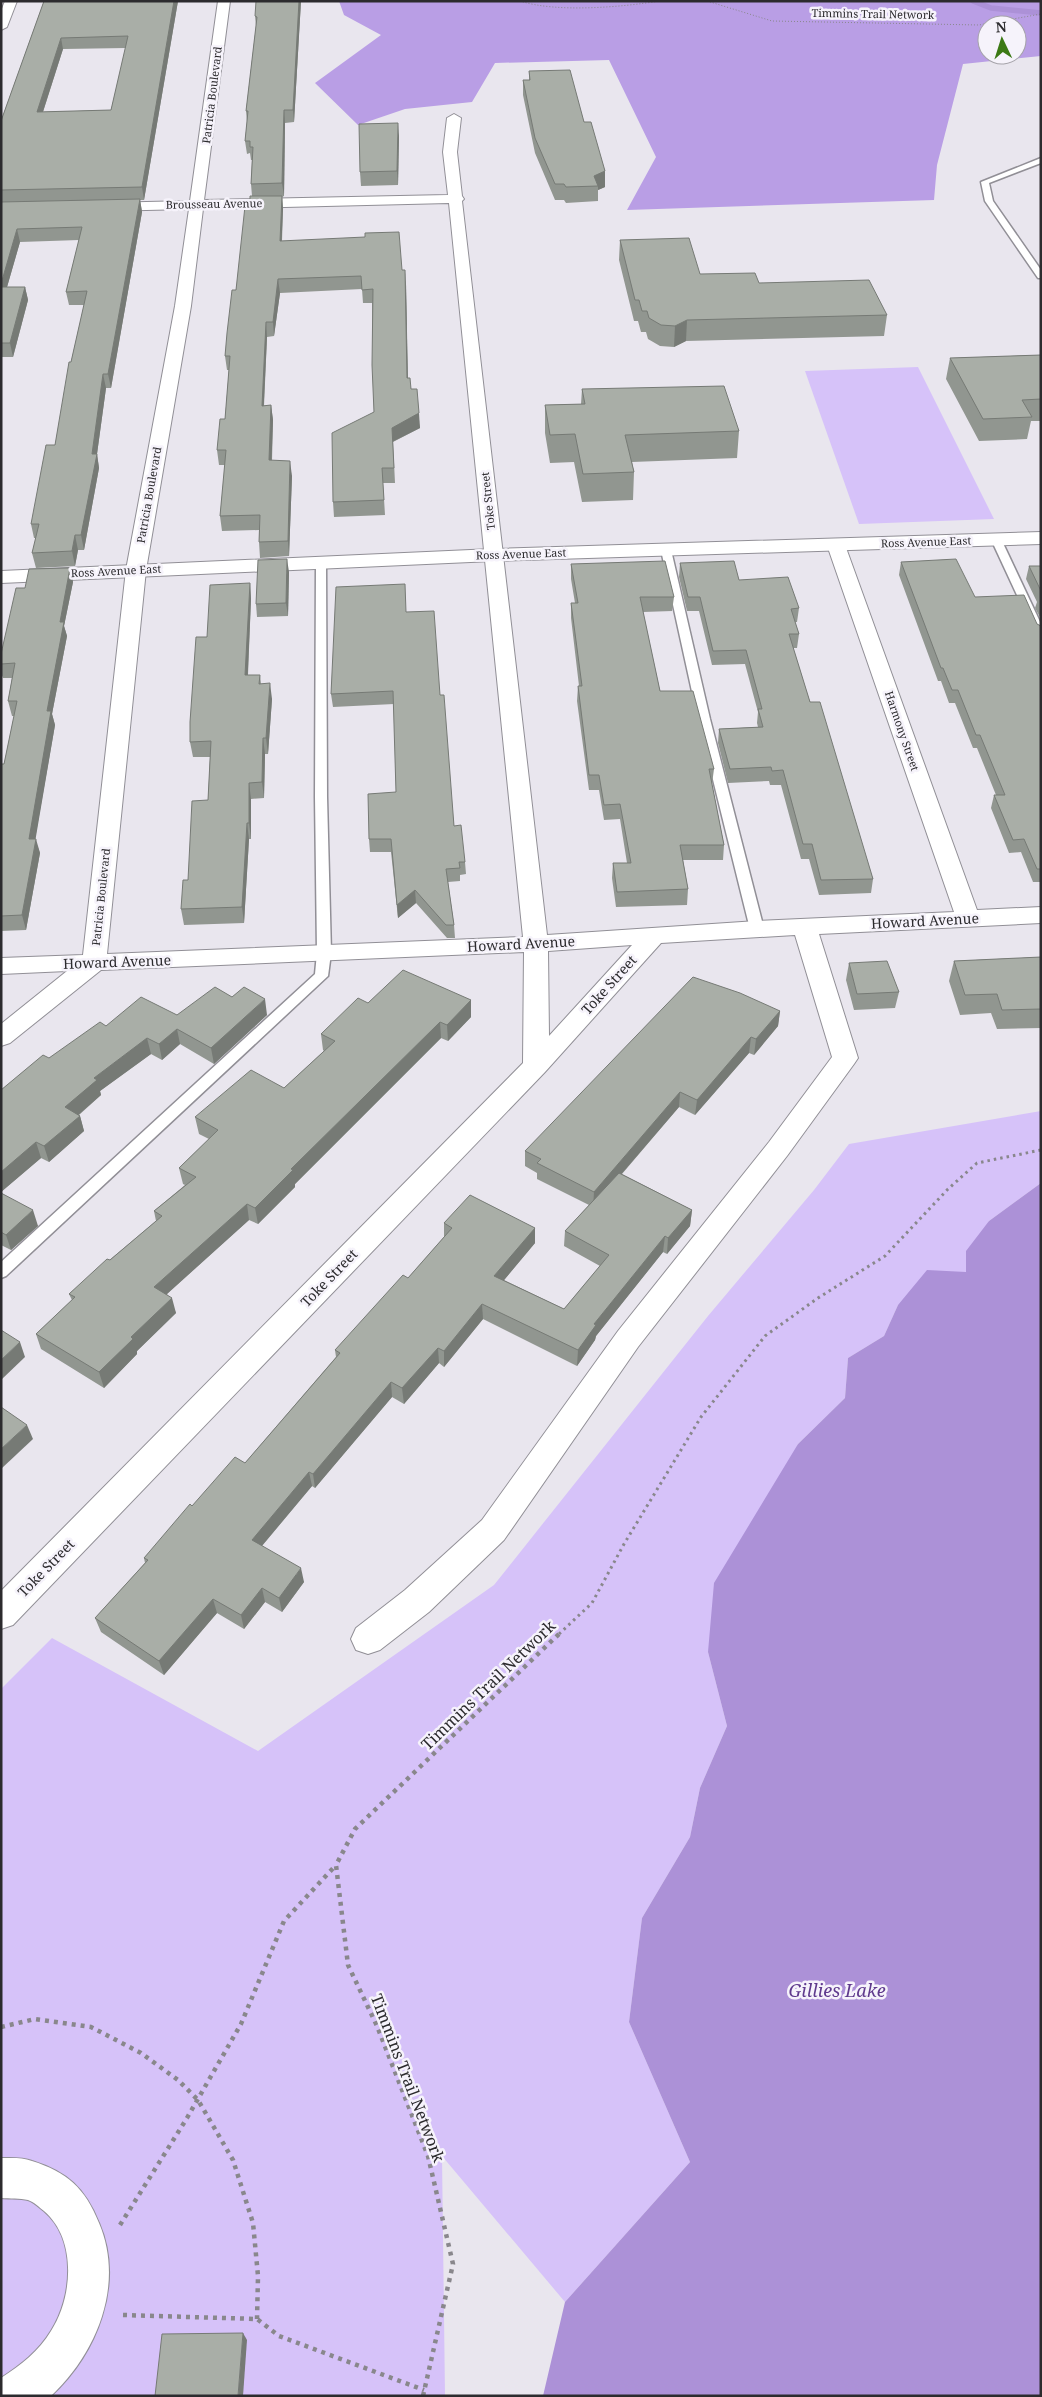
<svg xmlns="http://www.w3.org/2000/svg" width="1042" height="2397" viewBox="0 0 1042 2397" font-family="'Noto Serif',serif">
  <style>
    .green { fill: #d6c2f9 }
    .forest { fill: #b99ee5; fill-rule: evenodd }
    .water { fill: #ac91d7 }
    .lines { fill: none; stroke-linecap: round; stroke-linejoin: round }
    .stream { stroke: #ac91d7; stroke-width: 5.5 }
    .lane-casing { stroke: #918f96; stroke-width: 3 }
    .street-casing { stroke: #918f96; stroke-width: 2 }
    .secondary-casing { stroke: #918f96; stroke-width: 2 }
    .path-far2 { stroke: #89878c; stroke-width: 1; stroke-dasharray: 1 2; stroke-linecap: butt }
    .path-far1 { stroke: #89878c; stroke-width: 3; stroke-dasharray: 2.5 4; stroke-linecap: butt }
    .path { stroke: #89878c; stroke-width: 4.5; stroke-dasharray: 4 5; stroke-linecap: butt }
    .lane { fill: #fff; fill-rule: evenodd }
    .street { fill: #fff; fill-rule: evenodd }
    .secondary { fill: #fff; fill-rule: evenodd }
    .wall { fill: #919690; fill-rule: evenodd }
    .shaded-wall { fill: #767a75 }
    .building { fill: #a9aea7; stroke: #767a75; fill-rule: evenodd }
    .labels { text-anchor: middle; stroke-width: 5; stroke-linejoin: round; paint-order: stroke }
    .far-street-label { font-size: 11px; fill: #2c2b2e; stroke: #f6f3fb }
    .street-label { font-size: 14px; fill: #2c2b2e; stroke: #f6f3fb }
    .near-street-label { font-size: 16px; fill: #2c2b2e; stroke: #f6f3fb }
    .near-water-label { font-size: 18px; font-style: italic; fill: #5f3a8d; stroke: #f6f3fb }
  </style>
  <rect width="100%" height="100%" fill="#e9e6ee"/>
  <!-- green -->
  <g class="green">
    <path d="M918 367 994 519 859 524 805 371Z"/>
    <path d="M1041 1111V1183L989 1221 966 1272 898 1305 884 1336 848 1358 845 1398 798 1444 708 1652 727 1726 700 1788 690 1837 642 1918 629 2022 690 2162 565 2302 442 2156 445 2396H1V1689L52 1638 258 1751 494 1585 708 1316 814 1190 849 1144Z"/>
  </g>
  <!-- forest -->
  <path class="forest" d="M339 1H1041V56L963 64 937 165 934 200 627 210 656 157 609 60 495 63 472 102 405 109 358 125 315 83 381 35 344 15ZM987 25H1017V55H987Z"/>
  <!-- water -->
  <path class="water" d="M1041 1183V2396H543L565 2302 690 2162 629 2022 642 1918 690 1837 700 1788 727 1726 708 1652 714 1583 798 1444 845 1398 848 1358 884 1336 898 1305 927 1270 966 1272V1251L989 1221Z"/>
  <g class="lines">
    <!-- stream -->
    <path class="stream" d="M973 1 991 8 1041 13"/>
    <!-- lane casing -->
    <g class="lane-casing">
      <g id="lane">
        <path d="M1041 158V163L989 183 993 201 1041 270V278H1038L985 201 981 182Z"/>
        <path d="M996 536 1001 539 1041 624V639L1036 636 991 539Z"/>
        <path d="M666 547 671 550 710 719 764 929 757 933 750 929 698 719 661 550Z"/>
        <path d="M321 559 326 562 327 797 331 953 328 976 6 1276 1 1278V1262L315 974 317 953 315 797 316 562Z"/>
      </g>
    </g>
    <!-- street casing -->
    <g class="street-casing">
      <g id="street">
        <path d="M5 1H17L7 27 1 30V11Z"/>
        <path d="M218 1H230L204 200 448 195 443 152 447 118 454 114 461 118 457 152 462 196 464 199 462 201 547 935 757 921 954 912 827 545 829 541H843L845 545 977 910 1041 907V923L819 934 858 1058 854 1064 787 1156 638 1347 504 1540 429 1612 380 1650 368 1654 356 1650 351 1639 356 1628 405 1590 482 1520 618 1331 769 1142 832 1057 795 935 661 943 545 1072 13 1625 1 1629V1591L523 1063 524 952 101 970 10 1043 1 1046V1024L67 971 1 974V958L83 955 126 570 175 306 189 209 103 211 96 207 103 203 190 201ZM449 203 523 937 107 954 146 570 191 306 203 209ZM632 945 549 1036 548 951Z"/>
        <path d="M1 2158C11 2158 22 2157 32 2161 67 2172 85 2188 99 2223 125 2284 97 2353 51 2396H1V2378C21 2365 39 2351 51 2331 73 2297 77 2239 44 2211 39 2207 34 2202 28 2200 20 2198 10 2199 1 2198Z"/>
      </g>
    </g>
    <!-- secondary casing -->
    <g class="secondary-casing">
      <path id="secondary" d="M1041 532V544L493 561 1 583V571L493 549Z"/>
    </g>
    <!-- path-far2 -->
    <g class="path-far2">
      <path d="M520 1C557 13 622 7 660 1"/>
      <path d="M707 1 772 21 979 25 1041 14"/>
    </g>
    <!-- path-far1 -->
    <path class="path-far1" d="M559 1634 592 1603 624 1544 701 1417 765 1336 818 1298 885 1256 948 1189 977 1163 1041 1150"/>
    <!-- path -->
    <g class="path">
      <path d="M1 2027 35 2019 91 2027 141 2053 178 2080 198 2100 233 2160 253 2223 258 2276 257 2319"/>
      <path d="M120 2225 187 2118 241 2024 284 1921 336 1865"/>
      <path d="M123 2315 257 2319 279 2336 424 2390"/>
      <path d="M423 2396 453 2264 428 2156 377 2026 348 1965 336 1865 355 1829 560 1633"/>
    </g>
    <!-- lane -->
    <use href="#lane" class="lane"/>
    <!-- street -->
    <use href="#street" class="street"/>
    <!-- secondary -->
    <use href="#secondary" class="secondary"/>
  </g>
  <!-- wall -->
  <g class="wall">
    <path d="M44 1H178L144 200H140L142 212 111 388H106L97 454 99 468 84 550H78L75 566 36 568 32 553 36 538H34L31 524 55 445 71 362 84 305H69L66 292 79 240 20 242 7 287H25L28 300 13 357H1V121ZM126 48 111 110 43 112 63 49Z"/>
    <path d="M301 1 294 122 285 123 284 196 282 197 283 209 282 241 402 270 406 284 408 378 411 389 420 428 393 442 395 483H383L385 515 334 517 333 502 374 412 372 303H363L362 289 280 293 274 336 267 337 264 406 271 405 273 420 272 461 292 476 289 556 260 558 259 542V530L222 531 220 516 225 465H219L217 450 225 419 229 370H227L225 356 250 206 252 196 251 184 252 160H251L250 153 247 154 245 141 247 122 246 111 256 26 255 16Z"/>
    <path d="M529 71 584 122 605 171V187L598 190V201L566 203 564 200H555L535 153 523 95V80H529Z"/>
    <path d="M399 136 398 185 361 186 360 172Z"/>
    <path d="M620 240 700 274 759 283 887 315 884 336 686 341 674 347 660 346 648 339 646 332H641L638 321H634L619 260Z"/>
    <path d="M1041 355V421H1031L1027 439 979 441 946 379 950 358Z"/>
    <path d="M582 389 739 431 737 458 632 462 634 472 633 500 582 502 574 462 550 463 545 433V405L581 404Z"/>
    <path d="M901 562 975 597 1041 626V882H1033L1021 852 1009 853 991 808 994 795H996L977 748H973L955 703H949L941 681H938L899 575Z"/>
    <path d="M680 563 739 580 799 608 797 622H795L799 634 797 648H793L810 702 873 879 871 893 819 895 809 859H801L781 785H770L769 781 728 783 718 743 719 729 758 727 757 723 758 712 745 664 712 665 699 611H687L679 577Z"/>
    <path d="M571 564 674 597 672 611 643 612 660 691 714 769 712 784 724 845 723 860H683L688 889 687 905 616 907 612 878 613 863H627L620 819 604 820 599 790H589L577 701 578 686H579L571 618V603H575L571 579Z"/>
    <path d="M1029 566H1041V619L1035 608 1037 602 1026 579Z"/>
    <path d="M70 568 73 582 64 626 67 636 52 714 55 725 35 839 40 853 26 930 1 931V764H4L14 716H12L8 701 12 678H3L1 673V654L25 588Z"/>
    <path d="M289 572 288 616 257 617 256 604Z"/>
    <path d="M250 583 251 599 248 675H260L261 684 272 699 268 754H265L264 798 251 799V839H249L244 923 184 925 181 909 208 800 210 757H193L190 742 207 637Z"/>
    <path d="M406 612 440 695 454 826 465 862 466 874 460 875V881L448 882 454 925 455 938H447L416 903 398 918 391 852H370L369 839 396 792 394 704 333 707 331 694Z"/>
    <path d="M1041 957V1028L997 1029 991 1013 960 1015 949 981 954 961Z"/>
    <path d="M849 963 899 992 895 1008 854 1010 846 980Z"/>
    <path d="M232 997 267 1015 214 1064 180 1044 162 1060 151 1054 100 1091 101 1095 79 1115 80 1116 84 1131 49 1162 41 1158 1 1192V1090L49 1058 106 1026 177 1015Z"/>
    <path d="M471 1000V1017L448 1041 441 1038 295 1184V1187L258 1224 249 1220 167 1294 176 1313 137 1351V1354L104 1388 41 1349 36 1334 72 1300 69 1294 156 1221 154 1211 185 1185 183 1184 179 1168 209 1139 199 1134 195 1117 284 1088 324 1051 323 1050 321 1034 368 1003Z"/>
    <path d="M780 1011 778 1026 754 1055 749 1053 695 1115 679 1107 622 1174 692 1210 690 1226 667 1254 663 1252 596 1336 595 1340 577 1366 483 1319 444 1367 439 1363 404 1404 392 1397 315 1488 312 1486 262 1546 304 1582 282 1612 265 1602 244 1629 217 1613 164 1675 101 1632 95 1618 145 1563 144 1558 192 1506 245 1463 336 1357 335 1350 408 1278 444 1237V1223L535 1228V1243L504 1280 564 1309 600 1266 564 1246 565 1231 589 1205 537 1179V1173L525 1166V1151Z"/>
    <path d="M1 1193 38 1226 11 1250 1 1245Z"/>
  </g>
  <!-- shaded-wall -->
  <g class="shaded-wall">
    <path d="M174 1H178L144 200 142 187Z"/>
    <path d="M299 1H301L294 122 293 110Z"/>
    <path d="M61 38 63 49 39 124 37 112Z"/>
    <path d="M284 110 285 123 284 196 282 183Z"/>
    <path d="M398 123 399 136 398 185 397 171Z"/>
    <path d="M605 171V187L598 190V186L594 176Z"/>
    <path d="M282 196 283 209 281 254 280 241Z"/>
    <path d="M140 199 142 212 111 388 108 374Z"/>
    <path d="M17 229 20 242 3 301 1 292V284Z"/>
    <path d="M405 270 406 284 408 392 407 378Z"/>
    <path d="M278 279 280 293 274 336 273 322Z"/>
    <path d="M25 287 28 300 13 357 10 343Z"/>
    <path d="M687 320 686 341 674 347 675 326Z"/>
    <path d="M266 322 267 337 263 420 262 406Z"/>
    <path d="M103 374 106 388 97 454 99 468 84 550 81 535Z"/>
    <path d="M271 405 273 420 271 475 269 460Z"/>
    <path d="M419 413 420 428 392 442V428Z"/>
    <path d="M290 461 292 476 289 556 288 541Z"/>
    <path d="M75 535 78 550 75 566 72 551Z"/>
    <path d="M287 559 289 572 288 616 286 603Z"/>
    <path d="M70 568 73 582 64 626 67 636 52 714 55 725 33 854 29 839 60 622Z"/>
    <path d="M250 583 251 599 247 691 245 675Z"/>
    <path d="M270 683 272 699 268 754 266 738Z"/>
    <path d="M263 738 265 754 264 798 262 782Z"/>
    <path d="M249 783 251 799V839L249 823Z"/>
    <path d="M247 823 249 839 244 923 242 907Z"/>
    <path d="M36 839 40 853 26 930 22 915Z"/>
    <path d="M415 890 416 903 398 918 397 905Z"/>
    <path d="M265 999 267 1015 214 1064 211 1048Z"/>
    <path d="M471 1000V1017L448 1041 447 1025Z"/>
    <path d="M780 1011 778 1026 754 1055 756 1039Z"/>
    <path d="M440 1022 441 1038 295 1184V1187L258 1224 255 1208 291 1169Z"/>
    <path d="M177 1029 180 1044 162 1060 159 1044Z"/>
    <path d="M751 1037 749 1053 695 1115 697 1100Z"/>
    <path d="M147 1038 151 1054 100 1091 101 1095 69 1123 65 1107 94 1078Z"/>
    <path d="M680 1092 679 1107 593 1207 594 1192Z"/>
    <path d="M80 1116 84 1131 49 1162 44 1146Z"/>
    <path d="M36 1142 41 1158 1 1192V1172Z"/>
    <path d="M247 1204 249 1220 158 1302 154 1287Z"/>
    <path d="M33 1210 38 1226 11 1250 6 1235Z"/>
    <path d="M692 1210 690 1226 667 1254 668 1238Z"/>
    <path d="M535 1228V1243L494 1292V1276Z"/>
    <path d="M665 1236 663 1252 596 1336 595 1340 577 1366 578 1350 594 1324Z"/>
    <path d="M172 1298 176 1313 137 1351V1354L104 1388 99 1372 131 1337Z"/>
    <path d="M482 1304 483 1319 444 1367V1351Z"/>
    <path d="M20 1342 25 1357 1 1380V1360Z"/>
    <path d="M438 1348 439 1363 404 1404 402 1388Z"/>
    <path d="M391 1382 392 1397 315 1488 313 1474Z"/>
    <path d="M27 1425 33 1439 1 1469V1449Z"/>
    <path d="M309 1472 312 1486 255 1554 252 1540Z"/>
    <path d="M301 1568 304 1582 282 1612 279 1598Z"/>
    <path d="M262 1588 265 1602 244 1629 241 1615Z"/>
    <path d="M213 1599 217 1613 164 1675 159 1661Z"/>
    <path d="M243 2333 247 2340 243 2396H238Z"/>
  </g>
  <!-- building -->
  <g class="building">
    <path d="M44 1H174L142 187 1 190V121ZM128 36 111 110 37 112 61 38Z"/>
    <path d="M256 1H299L293 110H284L282 183 251 184 253 147H250V141H245L248 111H246L257 17 255 16Z"/>
    <path d="M570 70 584 122H591L605 171 594 176 598 186 566 187 564 184H555L535 138 523 80H530L529 71Z"/>
    <path d="M398 123 397 171 360 172 359 124Z"/>
    <path d="M250 196H282L280 241 365 237V233L399 232 402 270H405L407 378H410L411 389H417L419 413 392 428 394 468H382L384 500 333 502 332 433 374 412 372 365 373 289 362 290 361 276 278 279 273 322H266L262 406 271 405 269 460 290 461 288 541 259 542 260 515 220 516 226 450H217L220 419H225L230 356H225L227 333 232 290H236L245 206H250Z"/>
    <path d="M140 199 108 374H103L92 454H97L81 535H75L72 551 32 553 39 524H31L46 445H55L69 362H71L87 291 66 292 82 227 17 229 1 284V202Z"/>
    <path d="M689 238 700 274 755 273 759 283 869 280 887 315 687 320 675 326 661 325 649 318 647 311H642L639 300H635L620 240Z"/>
    <path d="M1 287H25L10 343H1Z"/>
    <path d="M1041 355V399L1022 400 1032 417 983 419 950 358Z"/>
    <path d="M724 386 739 431 625 435 634 472 583 474 575 434 550 435 545 405 585 404 582 389Z"/>
    <path d="M287 559 286 603 256 604 258 560Z"/>
    <path d="M956 559 975 597 1024 595 1037 624 1041 626V869H1037L1024 839 1013 840 994 795H1005L980 735H976L958 690H952L943 668H941L901 562Z"/>
    <path d="M665 561 674 597H640L660 691H693L714 769H709L724 845H680L688 889 617 892 613 863H631L620 804 604 805 599 775H589L578 686H582L571 603H578L571 564Z"/>
    <path d="M734 561 739 580 788 577 799 608 791 609 799 634H789L810 702H820L873 879 821 880 812 844H803L783 770 772 771 771 767 730 769 719 729 763 727 758 709H762L746 650 713 651 700 597H688L680 563Z"/>
    <path d="M1029 566H1041V591Z"/>
    <path d="M70 568 60 622H64L47 711H51L29 839H36L22 915 1 916V764H4L17 701H8L15 663 1 664V654L16 588H25L29 569Z"/>
    <path d="M250 583 245 675H260L259 684 270 683 266 738H263L262 782 249 783V823H247L242 907 181 909 183 880H188L192 801 208 800 211 741 190 742V722L196 637H207L210 585Z"/>
    <path d="M405 584 406 612 434 611 440 695H444L454 826 461 825 465 862H459L460 868 446 869 454 925H446L415 890 397 905 391 839H369L368 794 396 792 393 691 331 694 336 587Z"/>
    <path d="M1041 957V1009L1002 1010 997 994 965 995 954 961Z"/>
    <path d="M887 961 899 992 857 994 849 963Z"/>
    <path d="M403 970 471 1000 447 1025 440 1022 291 1169 293 1170 255 1208 247 1204 154 1287 172 1298 131 1337 133 1339 99 1372 36 1334 75 1297 69 1294 107 1259 110 1260 162 1216 154 1211 196 1177 179 1168 218 1130 195 1117 251 1070 284 1088 335 1041 321 1034 358 998 368 1003Z"/>
    <path d="M693 977 740 993 780 1011 756 1039 751 1037 697 1100 680 1092 594 1192 537 1163 541 1159 525 1151Z"/>
    <path d="M215 987 232 997 244 987 265 999 211 1048 177 1029 159 1044 147 1038 94 1078 97 1080 65 1107 80 1116 44 1146 36 1142 1 1172V1090L43 1055 49 1058 100 1022 106 1026 141 997 177 1015Z"/>
    <path d="M619 1173 692 1210 668 1238 665 1236 594 1324 596 1325 578 1350 482 1304 444 1351 438 1348 402 1388 391 1382 313 1474 309 1472 252 1540 301 1568 279 1598 262 1588 241 1615 213 1599 159 1661 95 1618 148 1560 144 1558 190 1504 192 1506 235 1457 245 1463 340 1353 335 1350 403 1275 408 1278 452 1228 444 1223 470 1195 535 1228 494 1276 564 1309 609 1255 565 1231Z"/>
    <path d="M1 1193 33 1210 6 1235 1 1232Z"/>
    <path d="M1 1330 20 1342 1 1360Z"/>
    <path d="M1 1407 27 1425 1 1449Z"/>
    <path d="M243 2333 238 2396H155L162 2334Z"/>
  </g>
  <g class="labels">
    <!-- far-street labels -->
    <g class="far-street-label">
      <text transform="translate(873 14) rotate(1)" y="4">Timmins Trail Network</text>
      <text transform="translate(212 95) rotate(-83)" y="4">Patricia Boulevard</text>
      <text transform="translate(214 204) rotate(-1)" y="4">Brousseau Avenue</text>
      <text transform="translate(149 495) rotate(-80)" y="4">Patricia Boulevard</text>
      <text transform="translate(488 501) rotate(-96)" y="4">Toke Street</text>
      <text transform="translate(926 542) rotate(-2)" y="4">Ross Avenue East</text>
      <text transform="translate(521 554) rotate(-2)" y="4">Ross Avenue East</text>
      <text transform="translate(116 571) rotate(-3)" y="4">Ross Avenue East</text>
      <text transform="translate(902 731) rotate(71)" y="4">Harmony Street</text>
      <text transform="translate(101 897) rotate(-84)" y="4">Patricia Boulevard</text>
    </g>
    <!-- street labels -->
    <g class="street-label">
      <text transform="translate(925 921) rotate(-3)" y="5">Howard Avenue</text>
      <text transform="translate(521 944) rotate(-3)" y="5">Howard Avenue</text>
      <text transform="translate(117 962) rotate(-2)" y="5">Howard Avenue</text>
      <text transform="translate(609 985) rotate(-48)" y="5">Toke Street</text>
      <text transform="translate(329 1278) rotate(-46)" y="5">Toke Street</text>
      <text transform="translate(46 1568) rotate(-46)" y="5">Toke Street</text>
    </g>
    <!-- near-street labels -->
    <g class="near-street-label">
      <text transform="translate(488 1685) rotate(-44)" y="6">Timmins Trail Network</text>
      <text transform="translate(408 2078) rotate(69)" y="6">Timmins Trail Network</text>
    </g>
    <!-- near-water labels -->
    <g class="near-water-label">
      <text x="837" y="1997">Gillies Lake</text>
    </g>
  </g>
  <!-- border -->
  <rect width="1042" height="2397" fill="none" stroke="#2c2b2e" stroke-width="5"/>
  <!-- north arrow -->
  <g transform="translate(1002 40) rotate(356)"><circle r="24" fill="#f6f3fb" stroke="#a5a3a9"/>
  <path d="M0-4L9 19L0 12L-9 19Z" fill="#3c7915"/>
  <text y="-8" font-size="14" font-weight="bold" text-anchor="middle" fill="#2c2b2e">N</text>
  </g>
</svg>
